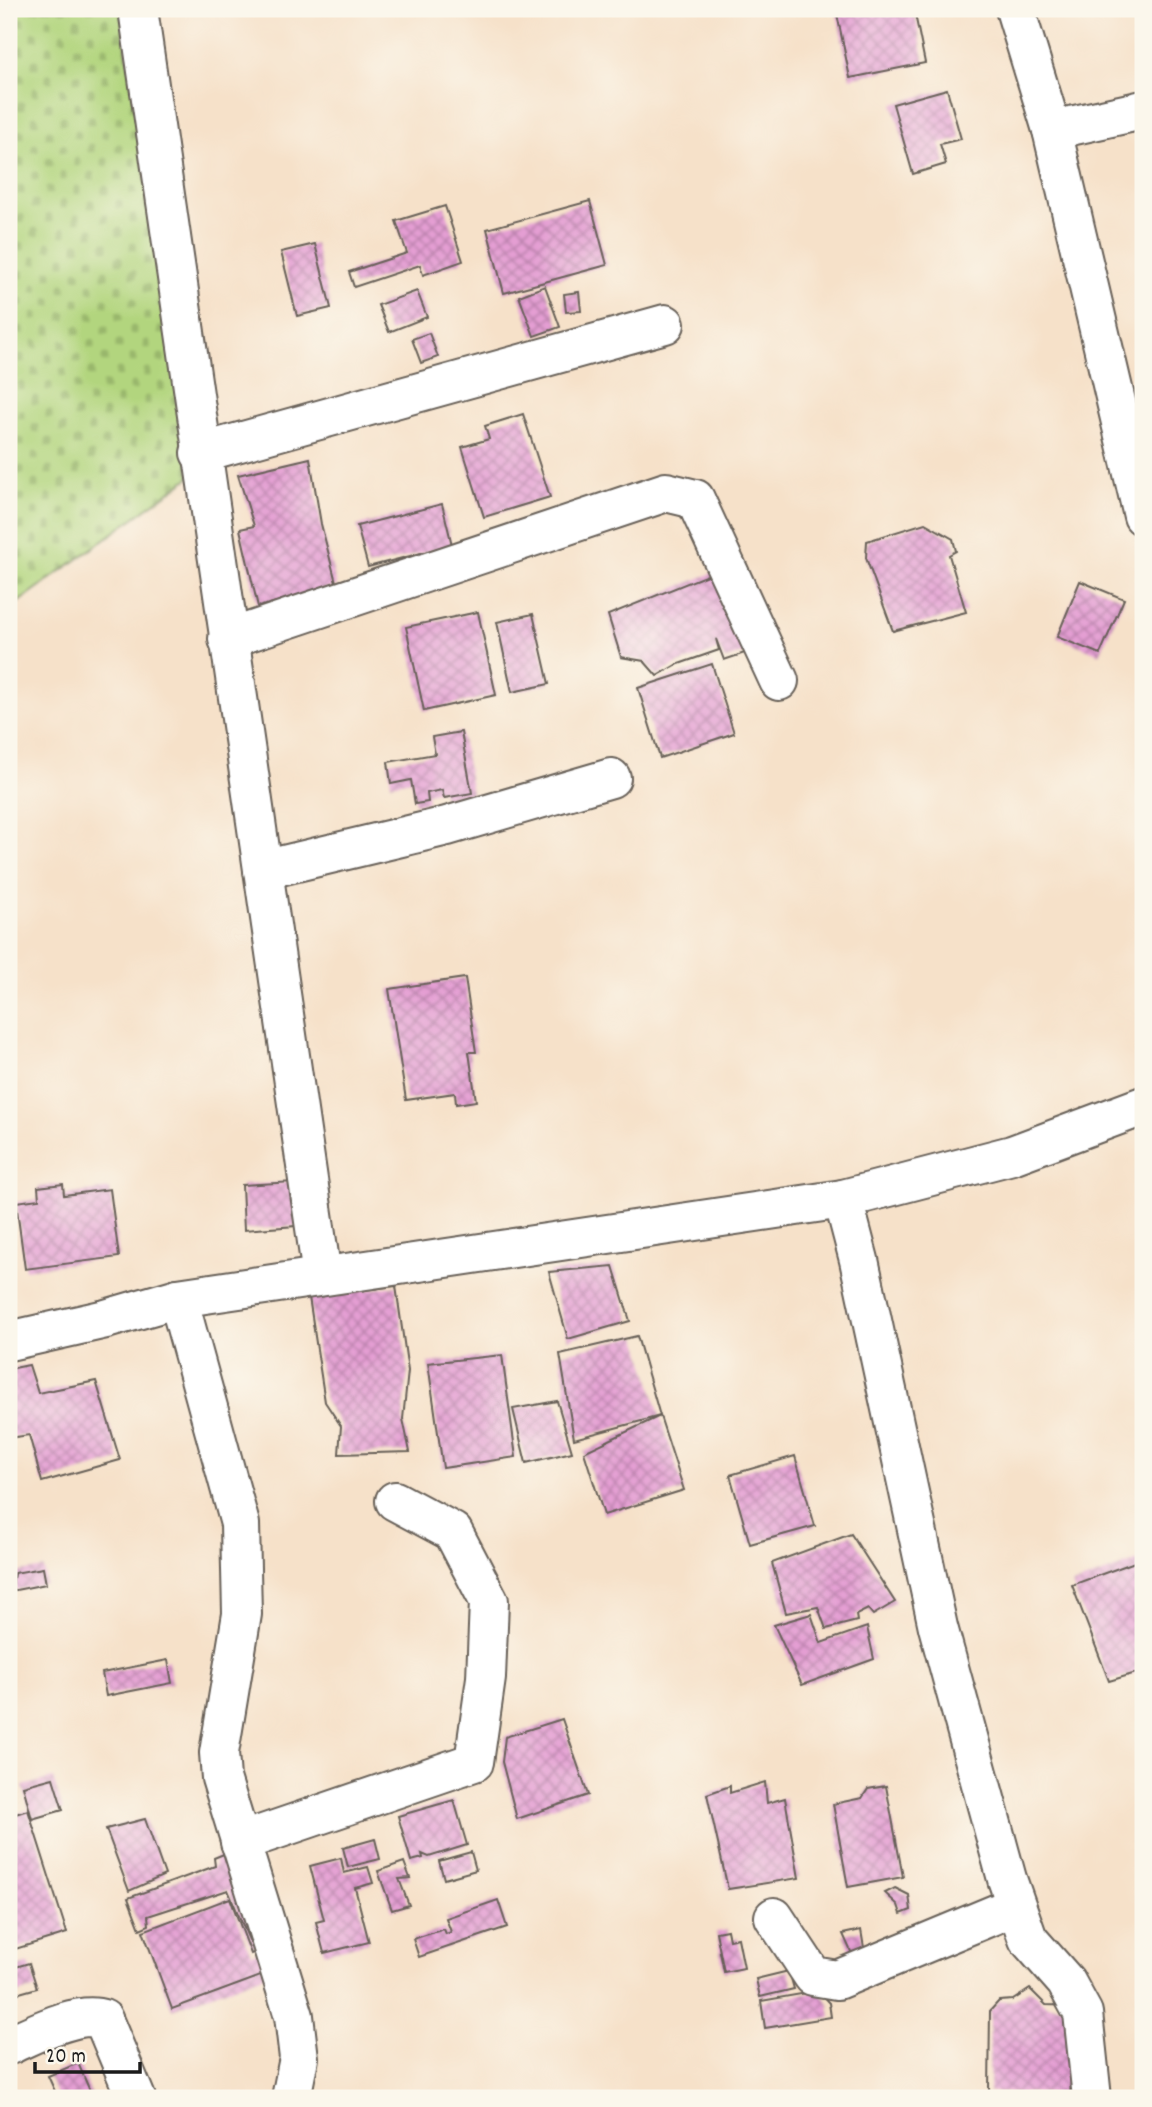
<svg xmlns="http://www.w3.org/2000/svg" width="1152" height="2107" viewBox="0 0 1152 2107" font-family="Dekko,sans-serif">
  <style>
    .cemetery { fill: url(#cemetery-stones); stroke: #67784d; stroke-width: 2 }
    .building { fill: url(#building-cross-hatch) }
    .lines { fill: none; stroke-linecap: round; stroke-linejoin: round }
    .minor-casing { stroke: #686159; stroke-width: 42 }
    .minor { stroke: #fff; stroke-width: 38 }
  </style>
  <defs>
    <pattern id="cemetery-stones" width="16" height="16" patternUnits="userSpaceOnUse" patternTransform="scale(1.75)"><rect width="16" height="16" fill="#b2d57e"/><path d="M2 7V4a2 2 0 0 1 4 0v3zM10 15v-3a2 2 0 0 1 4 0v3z" fill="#98b66c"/></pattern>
    <pattern id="building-cross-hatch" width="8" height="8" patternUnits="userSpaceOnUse" patternTransform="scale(1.75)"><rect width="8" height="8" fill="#e49ed3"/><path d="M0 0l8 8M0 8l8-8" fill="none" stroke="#b880aa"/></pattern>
  </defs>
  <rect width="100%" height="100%" fill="#fbf7ec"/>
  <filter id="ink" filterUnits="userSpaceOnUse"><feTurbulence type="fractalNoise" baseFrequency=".0143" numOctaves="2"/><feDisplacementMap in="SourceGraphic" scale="14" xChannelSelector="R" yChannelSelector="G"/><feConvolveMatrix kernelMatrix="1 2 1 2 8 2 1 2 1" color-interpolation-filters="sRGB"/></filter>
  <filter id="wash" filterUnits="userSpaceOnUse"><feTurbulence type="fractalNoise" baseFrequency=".00686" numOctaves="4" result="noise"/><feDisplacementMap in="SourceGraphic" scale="28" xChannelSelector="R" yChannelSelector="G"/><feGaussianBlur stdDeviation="1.57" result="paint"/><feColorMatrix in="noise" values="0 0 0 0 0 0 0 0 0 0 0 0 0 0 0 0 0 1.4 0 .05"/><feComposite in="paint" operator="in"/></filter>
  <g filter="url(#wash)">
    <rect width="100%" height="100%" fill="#f6e1c9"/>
    <!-- cemetery -->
    <path class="cemetery" d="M9 9H120L190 477 9 609Z"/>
    <g id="blocks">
      <!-- building -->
      <g class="building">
        <path d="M836 9H914L925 63 850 78Z"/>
        <path d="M947 89 961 139 940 144 946 164 913 174 893 104Z"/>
        <path d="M590 201 607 265 504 293 487 229Z"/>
        <path d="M445 206 463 261 423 275 420 265 354 287 349 272 407 253 396 221Z"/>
        <path d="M315 244 331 308 297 316 281 252Z"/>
        <path d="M545 286 560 327 534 336 519 296Z"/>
        <path d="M417 291 427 317 389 332 378 305Z"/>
        <path d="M579 292 581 311 566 312 564 294Z"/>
        <path d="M429 333 438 357 421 363 412 339Z"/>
        <path d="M523 414 550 497 484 517 462 447 489 439 485 426Z"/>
        <path d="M310 458 321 524 337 586 258 607 240 529 254 526 238 475Z"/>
        <path d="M442 504 452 545 368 567 357 526Z"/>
        <path d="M925 523 953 539 956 551 949 555 966 612 893 631 866 558 867 541Z"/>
        <path d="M722 569 754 650 724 660 716 639 719 650 676 665 657 676 644 661 621 657 608 615Z"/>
        <path d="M1080 581 1124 599 1100 654 1057 637Z"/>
        <path d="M478 612 496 695 424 711 406 627Z"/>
        <path d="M533 614 549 684 512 692 497 622Z"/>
        <path d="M712 664 734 733 660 758 638 688Z"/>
        <path d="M461 732 472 793 444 798 442 790 427 793 428 802 415 804 411 780 391 784 388 762 435 754 432 737Z"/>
        <path d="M465 978 476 1052H469L476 1101 456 1104 455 1093 406 1100 389 989Z"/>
        <path d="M294 1182 296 1226 244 1230 242 1185Z"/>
        <path d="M63 1184 64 1195 110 1189 119 1257 25 1269 16 1202 39 1199 38 1187Z"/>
        <path d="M613 1266 630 1321 568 1339 549 1272Z"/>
        <path d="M396 1286 408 1371 403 1419 410 1452 339 1454 341 1426 325 1402 309 1297Z"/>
        <path d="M637 1336 660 1416 574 1439 560 1354Z"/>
        <path d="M502 1355 516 1457 443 1468 428 1363Z"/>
        <path d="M29 1365 38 1393 96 1381 120 1460 42 1482 29 1435 9 1438V1369Z"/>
        <path d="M557 1401 572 1452 526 1463 513 1409Z"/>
        <path d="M660 1416 684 1490 604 1515 584 1452Z"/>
        <path d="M795 1456 815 1526 750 1544 730 1475Z"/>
        <path d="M851 1534 895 1602 873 1615 868 1609 856 1615 857 1621 826 1629 818 1607 786 1613 772 1563Z"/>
        <path d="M1143 1559V1671L1109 1681 1072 1585Z"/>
        <path d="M43 1568 46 1584 11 1591 14 1573Z"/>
        <path d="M811 1614 821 1643 867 1627 874 1659 802 1685 774 1625Z"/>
        <path d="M168 1660 172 1683 106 1696 102 1673Z"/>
        <path d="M562 1719 588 1795 517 1819 502 1762 505 1737Z"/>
        <path d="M53 1778 63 1810 32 1819 23 1786Z"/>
        <path d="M765 1782 767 1803 785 1798 799 1878 728 1889 707 1794 730 1786V1793Z"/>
        <path d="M886 1786 903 1877 848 1887 833 1804 862 1798 868 1789Z"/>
        <path d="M454 1800 467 1845 429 1857 422 1854 423 1858 411 1861 398 1816Z"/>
        <path d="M28 1810 67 1933 9 1951V1816Z"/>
        <path d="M145 1819 165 1875 129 1891 106 1829Z"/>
        <path d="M375 1839 380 1859 348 1867 343 1848Z"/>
        <path d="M231 1851 281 1935 252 1947 228 1890 148 1916 149 1925 140 1929 128 1898 215 1866 214 1858Z"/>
        <path d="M471 1852 476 1870 444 1879 439 1861Z"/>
        <path d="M341 1858 344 1873 368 1867 373 1883 355 1888 369 1942 324 1953 316 1922 324 1920 310 1866Z"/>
        <path d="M404 1862 410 1878 399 1879 409 1905 392 1910 378 1871Z"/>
        <path d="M895 1888 909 1895 911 1910 901 1914 898 1905 885 1893Z"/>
        <path d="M230 1898 251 1954 269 1947 277 1970 172 2009 143 1931Z"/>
        <path d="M498 1900 507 1927 419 1957 413 1939 444 1929 446 1934 451 1932 446 1918Z"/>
        <path d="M727 1930 729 1940 738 1938 744 1968 724 1972 716 1932Z"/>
        <path d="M861 1930 864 1948 852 1954 843 1934Z"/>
        <path d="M29 1963 37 1988 9 1996V1969Z"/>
        <path d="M789 1971 794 1989 760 1997 756 1979Z"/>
        <path d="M1030 1989 1046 2005 1077 2006 1070 2094 989 2092 990 2011 999 2001 1013 2000Z"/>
        <path d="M818 1991 829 2003 831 2017 765 2028 761 2001Z"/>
        <path d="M78 2063 93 2098H58L48 2076Z"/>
      </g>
    </g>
  </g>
  <g filter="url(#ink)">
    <use href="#blocks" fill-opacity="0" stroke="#686159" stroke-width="2"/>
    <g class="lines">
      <!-- minor casing -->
      <g class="minor-casing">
        <g id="minor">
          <path d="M138 9 322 1276"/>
          <path d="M1015 9 1052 130 1143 516"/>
          <path d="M1052 130 1143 110"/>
          <path d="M200 453 665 324"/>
          <path d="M228 639 666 492 695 499 779 681"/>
          <path d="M263 870 447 826 611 778"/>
          <path d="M843 1199 859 1260 938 1627 1007 1879 1028 1939 1066 1982 1083 2013 1092 2098"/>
          <path d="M178 1298 240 1524 242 1614 219 1753 221 1778 294 2016 299 2058 291 2098"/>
          <path d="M9 1341 106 1319 178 1298 843 1199 1012 1155 1143 1106"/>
          <path d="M240 1842 474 1762 486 1678 489 1601 453 1532 395 1501"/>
          <path d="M774 1917 813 1976 837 1980 1015 1906"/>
          <path d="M9 2045C32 2035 78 2010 103 2019L136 2098"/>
        </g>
      </g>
      <!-- minor -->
      <use href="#minor" class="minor"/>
    </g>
  </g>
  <!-- margin -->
  <rect width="1152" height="2107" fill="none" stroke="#fbf7ec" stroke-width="35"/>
  <!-- scale -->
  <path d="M35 2062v10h105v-10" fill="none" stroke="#1c1c1c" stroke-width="3.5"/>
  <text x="46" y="2062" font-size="21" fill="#1c1c1c" stroke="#fbf7ec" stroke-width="5" paint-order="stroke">20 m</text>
</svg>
